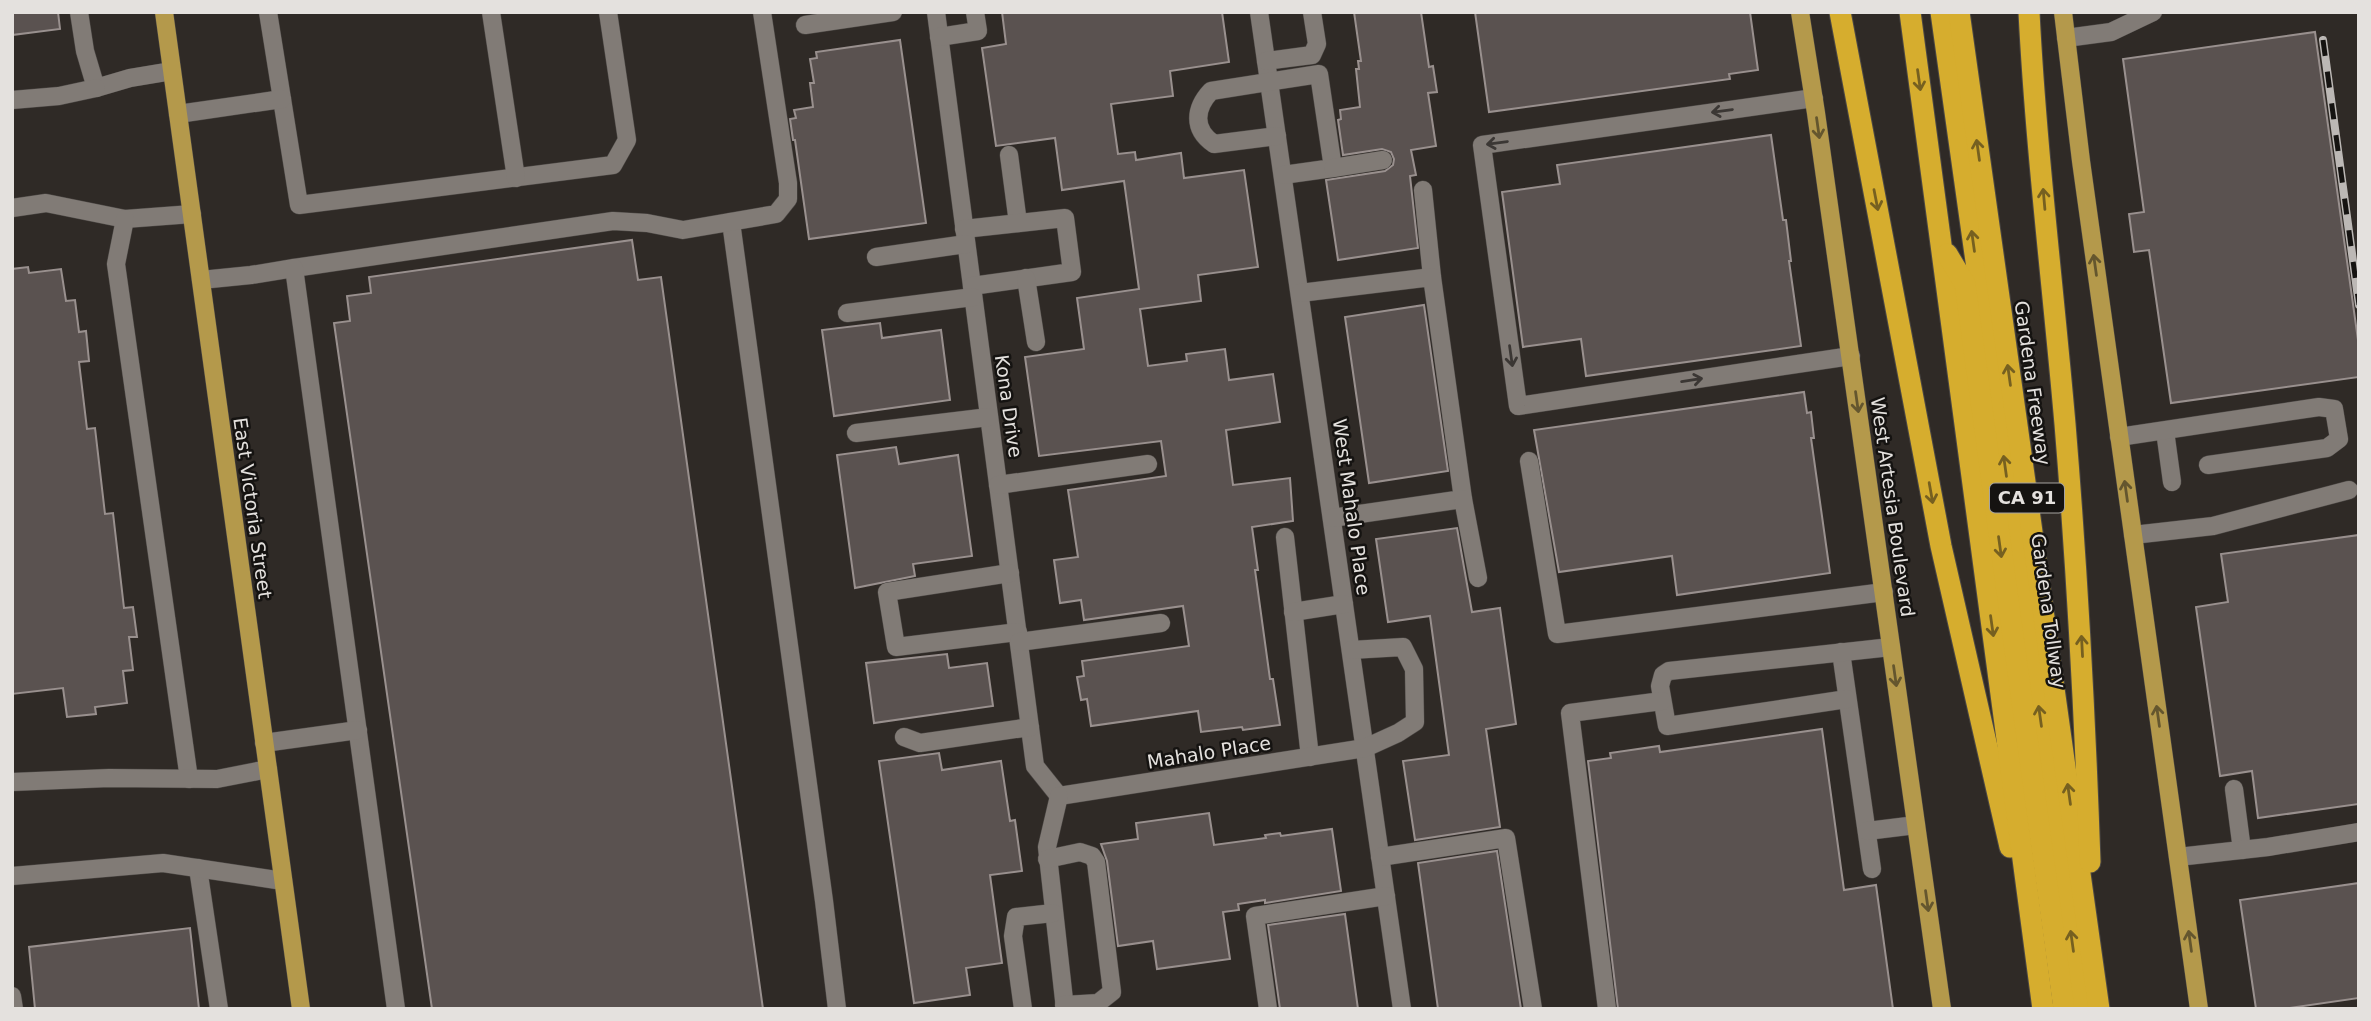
<svg xmlns="http://www.w3.org/2000/svg" width="2371" height="1021" viewBox="0 0 2371 1021" font-family="'DejaVu Sans',sans-serif">
  <style>
    .building { fill: #5a5250; stroke: #99908e; stroke-width: 2 }
    .lines { fill: none; stroke-linecap: round; stroke-linejoin: round }
    .minor-casing { stroke: #4c4845; stroke-width: 19 }
    .major-casing { stroke: #4c4845; stroke-width: 19 }
    .highway-casing { stroke: #4c4845; stroke-width: 23 }
    .minor { stroke: #817b76; stroke-width: 18 }
    .major { stroke: #b4994b; stroke-width: 18 }
    .highway { stroke: #d6ad2e; stroke-width: 21 }
    .rail-casing { stroke: #bcb8b5; stroke-width: 8 }
    .rail { stroke: #151311; stroke-width: 5; stroke-dasharray: 16; stroke-linecap: butt }
    .oneway { stroke: #766020 }
    .oneway2 { stroke: #3b3734 }
    .oneway3 { stroke: #64562e }
    .labels { text-anchor: middle; stroke-width: 5; stroke-linejoin: round; paint-order: stroke }
    .shield { fill: #151311; stroke: #a6a3a0; stroke-width: 2 }
    .shield-label { font-size: 18px; font-weight: bold; fill: #e4e1de }
    .street-label { font-size: 19px; fill: #e4e1de; stroke: #151311 }
  </style>
  <rect width="100%" height="100%" fill="#2f2a26"/>
  <!-- building -->
  <g class="building">
    <path d="M12 12H58L60 29 12 35Z"/>
    <path d="M1002 12H1222L1229 62 1170 71 1173 96 1111 104 1118 154 1135 152 1136 160 1181 153 1184 178 1244 170 1258 267 1198 275 1201 301 1140 309 1148 366 1187 361 1186 354 1225 349 1229 380 1273 374 1280 422 1226 430 1233 485 1290 478 1293 521 1252 527 1258 570H1255L1270 679H1273L1280 725 1243 730 1242 727 1201 732 1198 711 1091 726 1087 699 1081 700 1077 677 1084 676 1082 661 1189 646 1183 606 1084 620 1081 600 1060 603 1054 560 1078 557 1068 490 1166 476 1161 441 1039 456 1025 357 1084 349 1077 298 1139 289 1124 181 1062 190 1055 138 996 146 982 48 1006 44Z"/>
    <path d="M1354 12H1421L1429 67 1433 66 1437 92 1428 93 1436 146 1411 150 1416 175 1410 176 1418 248 1338 260 1326 180 1385 171 1393 165 1394 159 1391 152 1382 149 1343 155 1338 120 1341 119 1340 110 1360 107 1356 69H1359L1358 61H1361Z"/>
    <path d="M1475 12H1750L1758 70 1729 74 1730 79 1489 112Z"/>
    <path d="M2315 32 2359 347V377L2171 403 2149 250 2134 252 2129 214 2144 212 2123 59Z"/>
    <path d="M900 40 926 223 809 239 795 140H793L790 119 796 118 794 110 813 107 810 83H814L810 59 817 58 816 52Z"/>
    <path d="M1771 135 1783 220H1786L1791 261H1789L1801 346 1586 376 1581 339 1523 347 1502 192 1560 184 1557 165Z"/>
    <path d="M632 240 638 280 661 277 763 1009H432L334 323 350 321 347 296 371 293 369 277Z"/>
    <path d="M28 267 29 273 61 269 66 301 75 300 79 332 86 331 89 361 79 362 87 429 95 428 105 514 113 513 124 608 133 607 137 637H129L133 670 123 671 127 703 95 707 96 714 67 717 63 688 12 694V269Z"/>
    <path d="M1424 305 1448 471 1369 483 1345 317Z"/>
    <path d="M880 323 882 338 941 330 950 400 834 416 822 330Z"/>
    <path d="M1804 392 1807 413 1811 412 1814 438H1811L1830 573 1677 595 1672 556 1559 572 1534 430Z"/>
    <path d="M896 447 899 464 958 455 972 556 913 564 915 576 855 588 837 455Z"/>
    <path d="M1457 528 1472 612 1500 608 1516 724 1486 729 1500 827 1415 840 1403 761 1449 755 1430 616 1388 622 1376 539Z"/>
    <path d="M2359 535V804L2258 818 2252 771 2220 776 2196 607 2228 602 2221 554Z"/>
    <path d="M947 654 949 668 987 663 993 706 874 723 866 663Z"/>
    <path d="M1822 729 1844 890 1876 885 1893 1009H1618L1588 761 1611 758 1610 753 1659 746 1660 752Z"/>
    <path d="M939 753 942 770 1001 761 1010 821 1015 820 1022 871 990 875 1002 963 966 968 970 995 914 1003 879 761Z"/>
    <path d="M1209 813 1214 845 1266 838 1265 835 1280 833 1281 836 1332 829 1341 891 1265 903V900L1238 904 1239 910 1223 912 1230 959 1157 969 1153 941 1118 946 1107 861 1101 844 1138 839 1136 823Z"/>
    <path d="M1497 851 1521 1009H1438L1418 863Z"/>
    <path d="M2359 883V998L2282 1009H2256L2240 900Z"/>
    <path d="M1345 914 1358 1009H1280L1268 925Z"/>
    <path d="M190 928 199 1009H35L29 947Z"/>
  </g>
  <g class="lines">
    <!-- minor casing -->
    <g class="minor-casing">
      <g id="minor">
        <path d="M79 12 85 51 96 88 130 78 172 71"/>
        <path d="M268 12 299 205 613 165 627 140 608 12"/>
        <path d="M491 12 516 178"/>
        <path d="M936 12 1035 766 1059 796"/>
        <path d="M1259 12 1402 1009"/>
        <path d="M805 25 893 12"/>
        <path d="M939 37 978 31 975 12"/>
        <path d="M2066 38 2111 32 2153 12"/>
        <path d="M1266 61 1312 55 1317 44 1312 12"/>
        <path d="M1814 98 1482 145 1518 406 1851 356"/>
        <path d="M12 100 59 96 96 88"/>
        <path d="M178 114 282 99"/>
        <path d="M1277 136 1214 144C1192 129 1195 108 1211 91L1319 74 1333 168 1283 175"/>
        <path d="M1009 155 1018 223"/>
        <path d="M1333 168 1383 160"/>
        <path d="M1423 190 1432 277"/>
        <path d="M12 208 46 203 125 219 192 214"/>
        <path d="M125 219 116 264 189 779"/>
        <path d="M731 222 824 901 837 1009"/>
        <path d="M964 229 1065 218 1072 272 972 286"/>
        <path d="M876 257 966 244"/>
        <path d="M294 268 613 221 647 223 683 230 776 214 788 199V183L762 12"/>
        <path d="M1026 278 1036 342"/>
        <path d="M201 280 251 275 294 268 396 1009"/>
        <path d="M1300 293 1432 277 1463 499 1332 518"/>
        <path d="M847 313 973 297"/>
        <path d="M2165 431 2172 482"/>
        <path d="M856 433 989 417"/>
        <path d="M2119 437 2319 407 2334 409 2339 439 2327 448 2208 465"/>
        <path d="M1529 461 1557 634 1884 592"/>
        <path d="M998 485 1148 464"/>
        <path d="M1463 499 1478 578"/>
        <path d="M2133 535 2213 526 2349 490"/>
        <path d="M1285 537 1310 757"/>
        <path d="M1010 573 887 592 896 647 1018 632"/>
        <path d="M1293 612 1344 604"/>
        <path d="M1019 642 1161 623"/>
        <path d="M1841 652 1872 869"/>
        <path d="M1847 699 1667 726 1660 686 1663 675 1669 671 1891 647"/>
        <path d="M904 737 920 743 1030 727"/>
        <path d="M264 743 358 730"/>
        <path d="M12 782 109 778 217 779 268 769"/>
        <path d="M2234 789 2242 850"/>
        <path d="M1059 796 1365 748 1398 733 1415 722 1414 669 1403 647 1351 650"/>
        <path d="M1059 796 1047 847 1065 1009"/>
        <path d="M1867 831 1916 825"/>
        <path d="M1380 857 1506 838 1533 1009"/>
        <path d="M2178 857 2268 847 2359 832"/>
        <path d="M1047 859 1080 852 1092 856 1096 862 1112 992 1098 1003 1064 1005"/>
        <path d="M198 868 219 1009"/>
        <path d="M12 876 163 863 283 881"/>
        <path d="M12 996 14 1009"/>
        <path d="M1023 1009 1013 936 1016 917 1053 913"/>
        <path d="M1268 1009 1255 916 1386 896"/>
        <path d="M1607 1009 1570 713 1662 701"/>
      </g>
    </g>
    <!-- major casing -->
    <g class="major-casing">
      <g id="major">
        <path d="M164 12 301 1009"/>
        <path d="M1800 12 1816 113 1942 1009"/>
        <path d="M2063 12 2081 161 2199 1009"/>
      </g>
    </g>
    <!-- highway casing -->
    <g class="highway-casing">
      <g id="highway">
        <path d="M1840 12 1941 546 2010 847"/>
        <path d="M1910 12 2043 1009"/>
        <path d="M1941 12 2081 1009"/>
        <path d="M1959 12 2099 1009"/>
        <path d="M2029 12C2036 150 2053 286 2065 424 2077 570 2085 716 2090 862"/>
        <path d="M1947 254 1965 284 2064 1009"/>
      </g>
    </g>
    <!-- minor -->
    <use href="#minor" class="minor"/>
    <!-- major -->
    <use href="#major" class="major"/>
    <!-- highway -->
    <use href="#highway" class="highway"/>
    <!-- rail casing -->
    <g class="rail-casing">
      <path id="rail" d="M2323 40 2359 305"/>
    </g>
    <!-- rail -->
    <use href="#rail" class="rail"/>
  </g>
  <!-- one-way arrows -->
  <defs><path id="oneway-shaft" d="M-6 0H5M1.5-3L5.5 0L1.5 3" fill="none" stroke-width="1.6" stroke-linecap="round" stroke-linejoin="round" transform="scale(1.75)"/></defs>
  <g class="oneway">
    <use href="#oneway-shaft" transform="translate(1919 80) rotate(82)"/>
    <use href="#oneway-shaft" transform="translate(1978 150) rotate(-98)"/>
    <use href="#oneway-shaft" transform="translate(2044 199) rotate(-95)"/>
    <use href="#oneway-shaft" transform="translate(1876 200) rotate(79)"/>
    <use href="#oneway-shaft" transform="translate(1973 241) rotate(-98)"/>
    <use href="#oneway-shaft" transform="translate(2009 375) rotate(-98)"/>
    <use href="#oneway-shaft" transform="translate(2005 466) rotate(-98)"/>
    <use href="#oneway-shaft" transform="translate(1931 493) rotate(80)"/>
    <use href="#oneway-shaft" transform="translate(2000 547) rotate(82)"/>
    <use href="#oneway-shaft" transform="translate(1992 626) rotate(82)"/>
    <use href="#oneway-shaft" transform="translate(2082 646) rotate(-93)"/>
    <use href="#oneway-shaft" transform="translate(2040 716) rotate(-98)"/>
    <use href="#oneway-shaft" transform="translate(2069 794) rotate(-98)"/>
    <use href="#oneway-shaft" transform="translate(2072 941) rotate(-98)"/>
  </g>
  <g class="oneway2">
    <use href="#oneway-shaft" transform="translate(1722 111) rotate(172)"/>
    <use href="#oneway-shaft" transform="translate(1497 143) rotate(172)"/>
    <use href="#oneway-shaft" transform="translate(1511 356) rotate(82)"/>
    <use href="#oneway-shaft" transform="translate(1692 380) rotate(-9)"/>
  </g>
  <g class="oneway3">
    <use href="#oneway-shaft" transform="translate(1818 128) rotate(82)"/>
    <use href="#oneway-shaft" transform="translate(2095 265) rotate(-98)"/>
    <use href="#oneway-shaft" transform="translate(1857 402) rotate(82)"/>
    <use href="#oneway-shaft" transform="translate(2126 491) rotate(-98)"/>
    <use href="#oneway-shaft" transform="translate(1895 676) rotate(82)"/>
    <use href="#oneway-shaft" transform="translate(2158 716) rotate(-98)"/>
    <use href="#oneway-shaft" transform="translate(1927 901) rotate(82)"/>
    <use href="#oneway-shaft" transform="translate(2190 941) rotate(-98)"/>
  </g>
  <g class="labels">
    <!-- shield labels -->
    <rect class="shield" x="1990" y="483.5" width="74" height="29" rx="5"/>
    <g class="shield-label">
      <text x="2027" y="504">CA 91</text>
    </g>
    <!-- street labels -->
    <g class="street-label">
      <text transform="translate(2033 383) rotate(82)" y="7">Gardena Freeway</text>
      <text transform="translate(1009 406) rotate(82)" y="7">Kona Drive</text>
      <text transform="translate(1352 507) rotate(82)" y="7">West Mahalo Place</text>
      <text transform="translate(1893 507) rotate(82)" y="7">West Artesia Boulevard</text>
      <text transform="translate(253 508) rotate(82)" y="7">East Victoria Street</text>
      <text transform="translate(2049 611) rotate(82)" y="7">Gardena Tollway</text>
      <text transform="translate(1209 752) rotate(-9)" y="7">Mahalo Place</text>
    </g>
  </g>
  <!-- border -->
  <rect width="2371" height="1021" fill="none" stroke="#e4e1de" stroke-width="28"/>
</svg>
